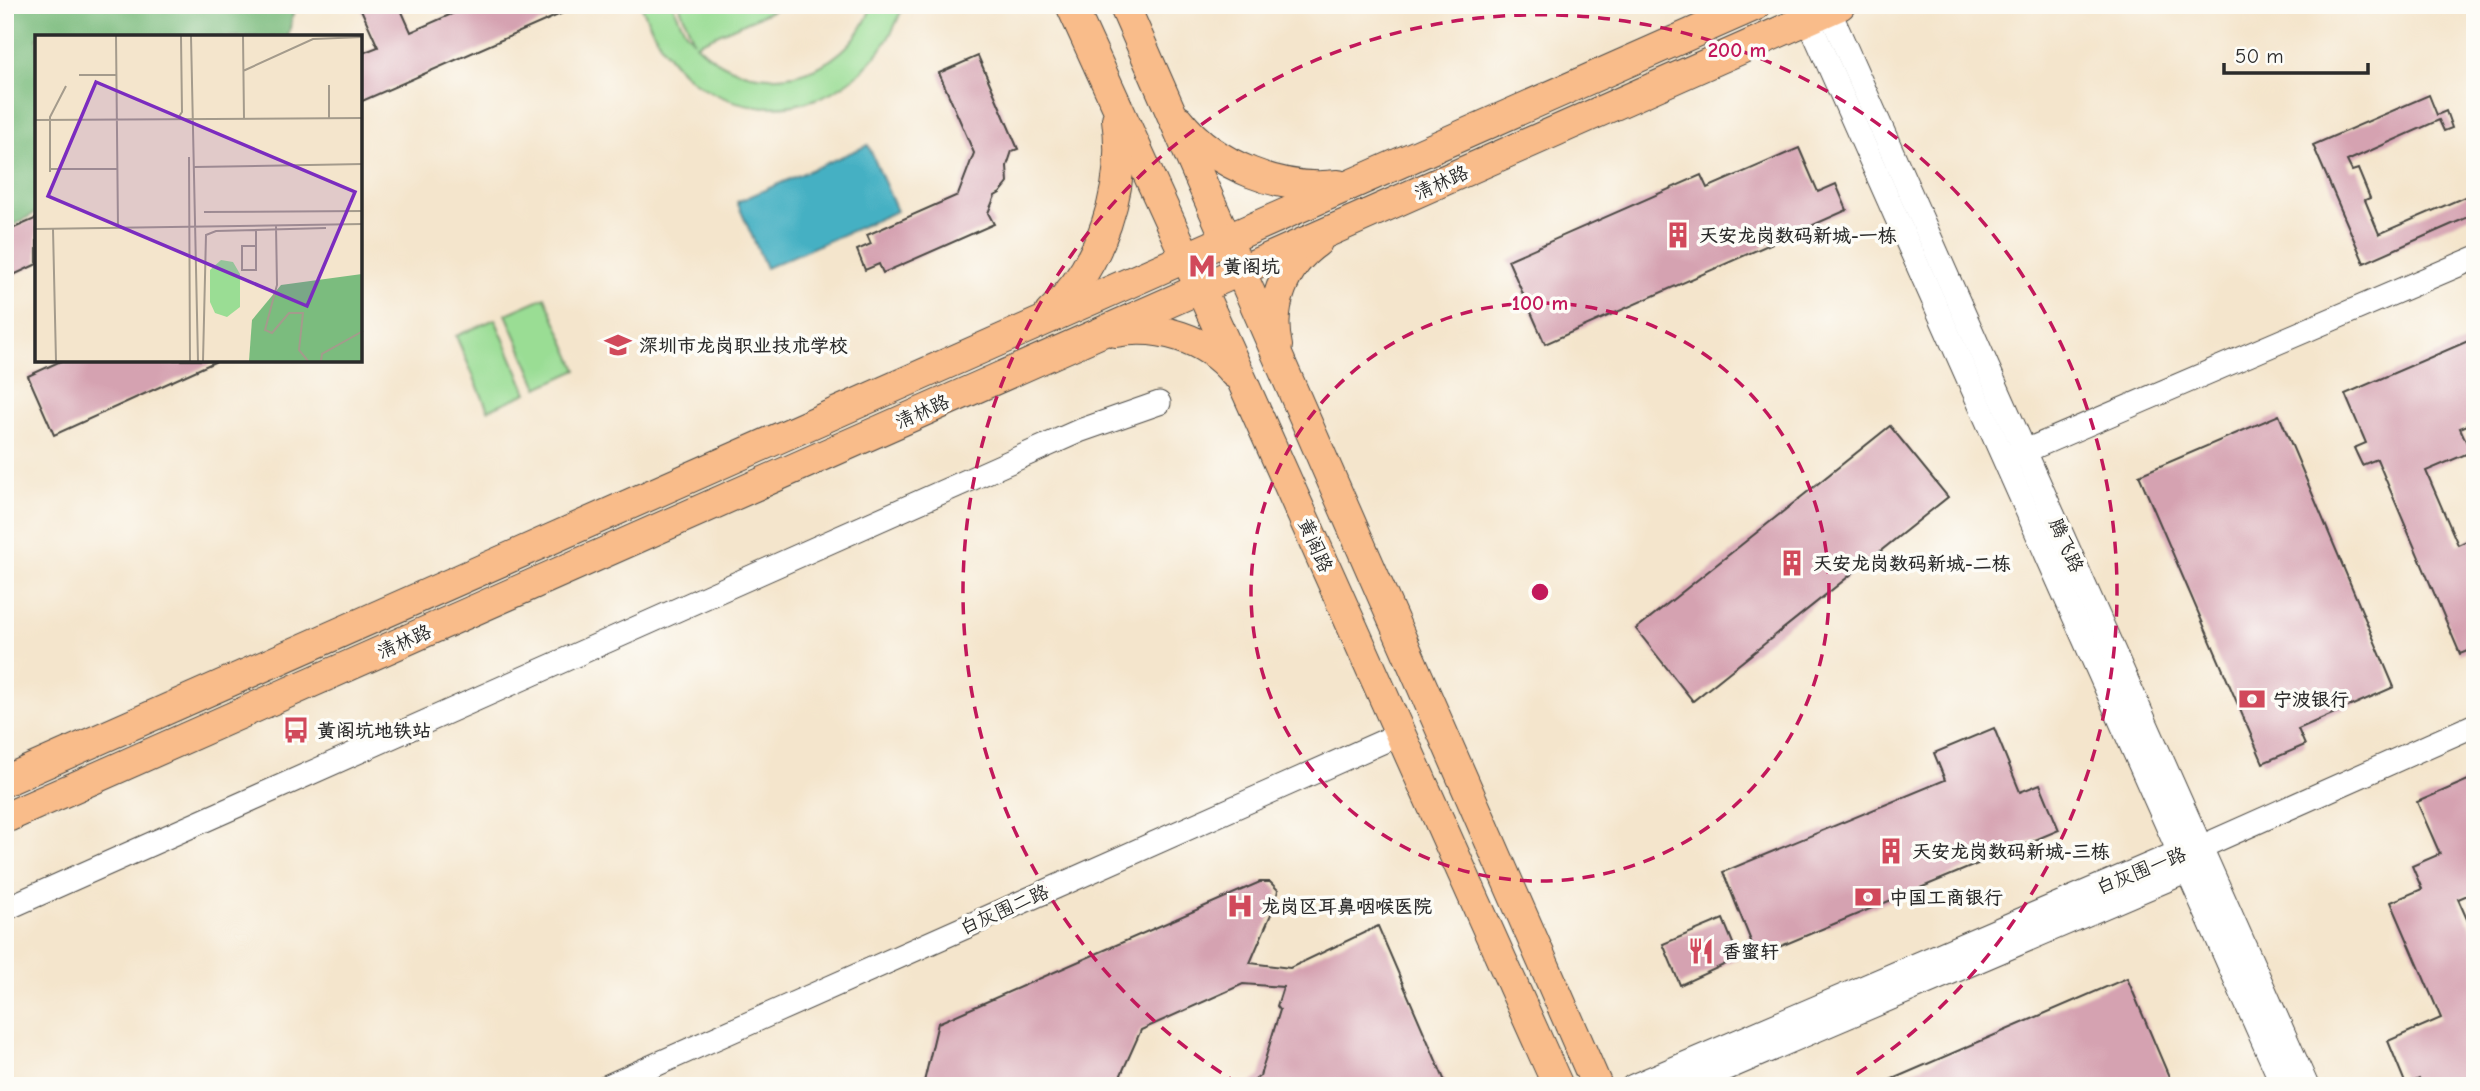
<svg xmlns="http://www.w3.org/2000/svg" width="2480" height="1091" viewBox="0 0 2480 1091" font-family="'Comic Neue','LXGW WenKai TC',sans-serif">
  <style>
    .green { fill: #9add94; stroke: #628460; stroke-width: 2 }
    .forest { fill: #7bbc7e; stroke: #537454; stroke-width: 2 }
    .water { fill: #45b0c3; stroke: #386e77; stroke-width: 2 }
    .building { fill: #d5a2b1 }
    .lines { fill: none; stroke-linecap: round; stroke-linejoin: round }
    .minor-casing { stroke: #494743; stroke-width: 25 }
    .major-casing { stroke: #494743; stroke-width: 32 }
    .minor { stroke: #fff; stroke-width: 23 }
    .major { stroke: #f9bc8a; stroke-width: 30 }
    .ring { fill: none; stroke: #c2185b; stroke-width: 3.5; stroke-dasharray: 12 9 }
    .labels { text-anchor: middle; stroke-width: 7; stroke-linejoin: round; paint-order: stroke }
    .street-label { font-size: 19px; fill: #2b2b2b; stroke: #fdfcf7 }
    .poi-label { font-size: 19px; font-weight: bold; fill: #2b2b2b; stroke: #fdfcf7; text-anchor: start }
    .inset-road { fill: none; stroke: #a49b8c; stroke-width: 2 }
    .view { fill: #7b2cbf; fill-opacity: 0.15; stroke: #7b2cbf; stroke-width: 3.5 }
    .inset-edge { fill: none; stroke: #2b2b2b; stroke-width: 3.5 }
    .centre { fill: #c2185b; stroke: #fdfcf7; stroke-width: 3.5 }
    .ring-label { font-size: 21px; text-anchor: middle; font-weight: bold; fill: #c2185b; stroke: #fdfcf7; stroke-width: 7; stroke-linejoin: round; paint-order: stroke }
  </style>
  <rect width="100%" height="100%" fill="#fdfcf7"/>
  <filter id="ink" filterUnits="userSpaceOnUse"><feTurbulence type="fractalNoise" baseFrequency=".0143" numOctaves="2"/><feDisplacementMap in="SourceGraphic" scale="14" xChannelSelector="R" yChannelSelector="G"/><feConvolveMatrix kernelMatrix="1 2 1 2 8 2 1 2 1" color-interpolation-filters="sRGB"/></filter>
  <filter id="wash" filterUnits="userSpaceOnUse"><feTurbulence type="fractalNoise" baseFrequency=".00686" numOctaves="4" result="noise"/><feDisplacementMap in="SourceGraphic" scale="28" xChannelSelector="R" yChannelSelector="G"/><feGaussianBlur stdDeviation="1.57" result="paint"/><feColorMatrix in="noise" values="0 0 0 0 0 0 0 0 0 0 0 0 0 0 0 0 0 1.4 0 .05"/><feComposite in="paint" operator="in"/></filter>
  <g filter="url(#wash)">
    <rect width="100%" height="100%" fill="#f4e5cc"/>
    <!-- green -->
    <g class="green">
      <path d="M641 5H673L685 31 694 41 679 5H785L696 44C752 101 846 82 872 5H903C874 97 772 138 692 80 667 61 653 33 641 5Z"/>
      <path d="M545 297 577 370 538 388 506 314Z"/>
      <path d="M495 319 527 393 488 410 456 336Z"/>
    </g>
    <!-- forest -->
    <path class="forest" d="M5 5H295L288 37H37V212L5 230Z"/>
    <!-- water -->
    <path class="water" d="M868 145 897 211 766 268 737 202Z"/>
    <g id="blocks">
      <!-- building -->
      <g class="building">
        <path d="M359 5H399L411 32 472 5H581L360 102V54L378 47Z"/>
        <path d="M978 56 1018 149 1012 151 1007 166 1008 183 1000 193 995 196 988 213 994 224 883 273 879 264 865 270 857 250 871 244 867 235 958 195 974 153 939 73Z"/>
        <path d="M2429 95 2437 115 2446 111 2452 128 2444 131 2439 120 2347 161 2352 171 2358 169 2370 198 2365 200 2379 234 2474 193 2468 180 2475 177V214L2364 263 2313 145Z"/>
        <path d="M1799 148 1818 192 1836 184 1847 210 1545 344 1508 260 1701 175 1707 188Z"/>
        <path d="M37 218V264L5 279V232Z"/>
        <path d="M2475 338V422L2460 428 2471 452 2426 471 2458 545 2475 537V648L2460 654 2377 459 2362 465 2354 448 2366 443 2345 394Z"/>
        <path d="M63 360H219L54 435 28 376Z"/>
        <path d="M2279 415 2394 687 2298 729 2305 745 2263 763 2139 475Z"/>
        <path d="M1890 426 1948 497 1693 701 1636 629Z"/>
        <path d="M1994 728 2020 792 2040 784 2059 830 1757 956 1723 872 1945 780 1934 753Z"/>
        <path d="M2475 777V892L2458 899 2475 937V1086H2422L2419 1079 2406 1085 2388 1041 2441 1018 2391 902 2422 889 2412 866 2440 854 2417 802Z"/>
        <path d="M1260 882H1270L1278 890 1275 905 1250 963 1290 968 1378 926 1447 1086H1247L1260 1076 1280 1010 1277 1006 1283 987 1243 984 1141 1030 1116 1086H923L938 1023Z"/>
        <path d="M1723 919 1739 958 1680 985 1663 944Z"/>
        <path d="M2127 978 2173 1086H2086L2085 1083 2079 1086H1893L1890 1080Z"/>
      </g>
    </g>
  </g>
  <g filter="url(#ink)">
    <use href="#blocks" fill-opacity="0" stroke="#494743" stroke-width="2"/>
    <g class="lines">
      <!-- minor casing -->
      <g class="minor-casing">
        <g id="minor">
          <path d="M1807 5 1808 19 2283 1086"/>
          <path d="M1825 5 1829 10 2307 1086"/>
          <path d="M2011 457 2475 258"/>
          <path d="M5 909 1079 431 1159 403"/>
          <path d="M608 1086 1400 734"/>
          <path d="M1633 1086 2179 852 2201 847 2475 725"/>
          <path d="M1686 1086 2188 871 2196 860"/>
        </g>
      </g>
      <!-- major casing -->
      <g class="major-casing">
        <g id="major">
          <path d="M1071 5 1227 347 1558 1086"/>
          <path d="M1124 5 1597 1086"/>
          <path d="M1179 121C1215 166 1282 192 1338 185"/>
          <path d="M1050 313C1101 266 1127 188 1117 119"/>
          <path d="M1115 332C1158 324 1206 338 1234 373"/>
          <path d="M1277 346C1268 307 1284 265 1317 242"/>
          <path d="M5 781 1756 5"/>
          <path d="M5 818 1840 5"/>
        </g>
      </g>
      <!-- minor -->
      <use href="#minor" class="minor"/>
      <!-- major -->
      <use href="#major" class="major"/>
    </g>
  </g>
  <!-- distance rings -->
  <g class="ring">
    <circle cx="1540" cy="592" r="289"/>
    <path d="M1239 1084A577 577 0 1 1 1841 1084"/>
  </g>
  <!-- icons -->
  <defs>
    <g id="building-bare" transform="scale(2.1)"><path d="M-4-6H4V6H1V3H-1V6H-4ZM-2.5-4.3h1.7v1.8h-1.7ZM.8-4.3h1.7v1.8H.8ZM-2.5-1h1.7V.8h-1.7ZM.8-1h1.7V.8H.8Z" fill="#d1495b" stroke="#fdfcf7" stroke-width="2.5" paint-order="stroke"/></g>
    <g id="metro-bare" transform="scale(2.1)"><path d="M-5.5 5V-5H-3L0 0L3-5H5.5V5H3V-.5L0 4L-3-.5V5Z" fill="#d1495b" stroke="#fdfcf7" stroke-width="2.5" paint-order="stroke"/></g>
    <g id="school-bare" transform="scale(2.1)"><path d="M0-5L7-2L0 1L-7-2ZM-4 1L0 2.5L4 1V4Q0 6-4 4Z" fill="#d1495b" stroke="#fdfcf7" stroke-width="2.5" paint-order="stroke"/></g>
    <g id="bank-bare" transform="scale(2.1)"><path d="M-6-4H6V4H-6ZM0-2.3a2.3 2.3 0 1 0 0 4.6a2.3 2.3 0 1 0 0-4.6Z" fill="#d1495b" stroke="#fdfcf7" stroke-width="2.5" paint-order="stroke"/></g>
    <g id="bus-bare" transform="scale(2.1)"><path d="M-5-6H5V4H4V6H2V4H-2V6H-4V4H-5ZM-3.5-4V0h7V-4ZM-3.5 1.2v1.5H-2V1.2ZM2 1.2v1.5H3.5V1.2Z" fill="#d1495b" stroke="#fdfcf7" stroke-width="2.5" paint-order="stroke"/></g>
    <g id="hospital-bare" transform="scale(2.1)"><path d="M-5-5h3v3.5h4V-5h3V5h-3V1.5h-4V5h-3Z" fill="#d1495b" stroke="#fdfcf7" stroke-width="2.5" paint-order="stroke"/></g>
    <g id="restaurant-bare" transform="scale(2.1)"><path d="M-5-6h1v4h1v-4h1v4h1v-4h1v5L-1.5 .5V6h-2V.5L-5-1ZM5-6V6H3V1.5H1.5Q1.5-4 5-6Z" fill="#d1495b" stroke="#fdfcf7" stroke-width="2.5" paint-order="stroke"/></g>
  </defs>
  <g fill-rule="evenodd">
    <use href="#building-bare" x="1678" y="235"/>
    <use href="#metro-bare" x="1202" y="266"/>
    <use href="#school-bare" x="618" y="345"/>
    <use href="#building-bare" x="1792" y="563"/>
    <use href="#bank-bare" x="2252" y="699"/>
    <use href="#bus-bare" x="296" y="730"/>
    <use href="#building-bare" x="1891" y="851"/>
    <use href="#bank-bare" x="1868" y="897"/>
    <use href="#hospital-bare" x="1240" y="906"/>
    <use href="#restaurant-bare" x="1701" y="951"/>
  </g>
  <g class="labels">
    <!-- street labels -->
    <g class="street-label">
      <text transform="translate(1441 182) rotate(-24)" y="7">清林路</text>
      <text transform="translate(922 411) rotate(-24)" y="7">清林路</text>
      <text transform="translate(1316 545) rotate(66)" y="7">黄阁路</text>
      <text transform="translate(2067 545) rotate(66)" y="7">腾飞路</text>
      <text transform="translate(404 641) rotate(-24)" y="7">清林路</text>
      <text transform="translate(2141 870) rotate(-22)" y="7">白灰围一路</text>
      <text transform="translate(1004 909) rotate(-24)" y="7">白灰围二路</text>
    </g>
    <!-- poi labels -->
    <g class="poi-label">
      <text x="1699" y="242">天安龙岗数码新城-一栋</text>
      <text x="1223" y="273">黄阁坑</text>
      <text x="639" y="352">深圳市龙岗职业技术学校</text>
      <text x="1813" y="570">天安龙岗数码新城-二栋</text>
      <text x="2273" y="706">宁波银行</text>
      <text x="317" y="737">黄阁坑地铁站</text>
      <text x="1912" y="858">天安龙岗数码新城-三栋</text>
      <text x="1889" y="904">中国工商银行</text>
      <text x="1261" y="913">龙岗区耳鼻咽喉医院</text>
      <text x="1722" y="958">香蜜轩</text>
    </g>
  </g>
  <!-- overview -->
  <g transform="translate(35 35)">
    <rect width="327" height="327" fill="#f4e5cc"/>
    <path d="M186 225 198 227 205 239V272L192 282 180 278 175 267V235Z" fill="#9add94"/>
    <path d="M327 239V326H214L217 285 246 250Z" fill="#7bbc7e"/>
    <path class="inset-road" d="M81 1 83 193M156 1 163 326M208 1 209 84M208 36 278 4 328 2M44 40H81M294 50V83M143 83 147 77 146 1M0 85 328 83M154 122 155 326M159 132 328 129M15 134H83M15 137V82L31 51M169 177 328 176M241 191 242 250 230 295 237 298 254 278H268L264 315 273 326M0 194 328 189M18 194 21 326M221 195V235H207V211H221M168 326 171 200 181 196 291 193M286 326 287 319 328 296"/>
    <path class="view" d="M61 47 320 157 272 271 13 161Z"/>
    <rect width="327" height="327" class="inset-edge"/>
  </g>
  <circle cx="1540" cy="592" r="10" class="centre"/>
  <g class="ring-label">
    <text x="1737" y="57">200 m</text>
    <text x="1540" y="310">100 m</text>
  </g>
  <!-- margin -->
  <rect width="2480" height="1091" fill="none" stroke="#fdfcf7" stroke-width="28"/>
  <!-- scale -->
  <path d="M2224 63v10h144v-10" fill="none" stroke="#2b2b2b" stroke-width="3.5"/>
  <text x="2235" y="63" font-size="21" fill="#2b2b2b" stroke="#fdfcf7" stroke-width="5" paint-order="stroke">50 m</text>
</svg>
